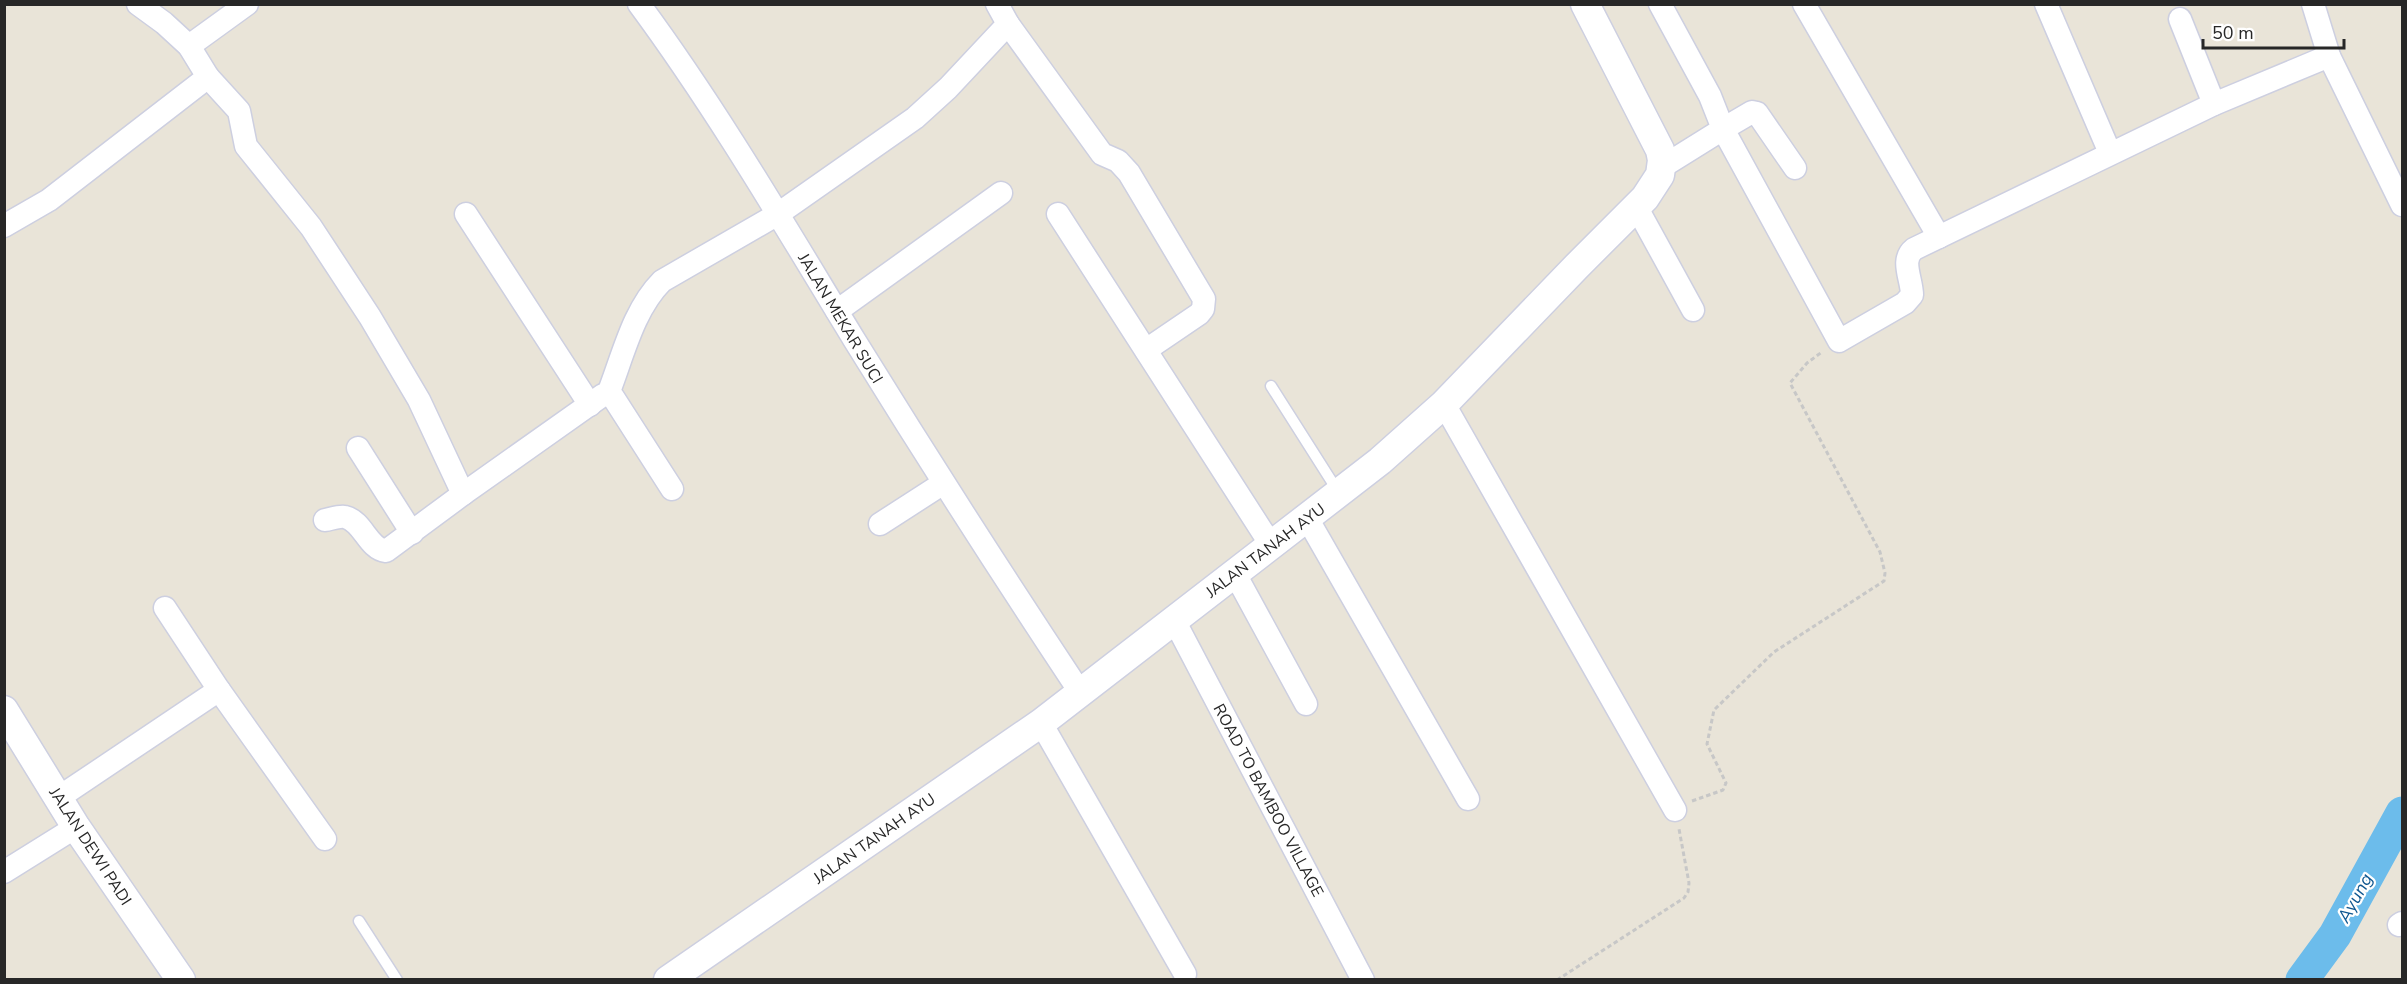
<svg xmlns="http://www.w3.org/2000/svg" width="2407" height="984" viewBox="0 0 2407 984" font-family="'Nunito Sans',sans-serif">
  <style>
    .lines { fill: none; stroke-linecap: round; stroke-linejoin: round }
    .river { stroke: #6cbceb; stroke-width: 33 }
    .service-casing { stroke: #cdcfe0; stroke-width: 13 }
    .minor-casing { stroke: #cdcfe0; stroke-width: 25 }
    .tertiary-casing { stroke: #cdcfe0; stroke-width: 31 }
    .path { stroke: #c7c7c7; stroke-width: 3; stroke-dasharray: 4.5 3; stroke-linecap: butt }
    .service { stroke: #fff; stroke-width: 10 }
    .minor { stroke: #fff; stroke-width: 22 }
    .tertiary { stroke: #fff; stroke-width: 28 }
    .labels { text-anchor: middle; stroke-width: 4.5; stroke-linejoin: round; paint-order: stroke }
    .street-label { font-size: 16px; fill: #272727; stroke: #fff }
    .water-label { font-size: 18px; font-style: italic; fill: #105891; stroke: #fff }
  </style>
  <rect width="100%" height="100%" fill="#e9e4d8"/>
  <g class="lines">
    <!-- river -->
    <path class="river" d="M2302 980 2335 935 2402 813"/>
    <!-- service casing -->
    <g class="service-casing">
      <g id="service">
        <path d="M1271 386 1339 493"/>
        <path d="M359 921 397 980"/>
      </g>
    </g>
    <!-- minor casing -->
    <g class="minor-casing">
      <g id="minor">
        <path d="M639 4C718 111 786 228 855 341 928 459 1003 576 1080 692"/>
        <path d="M1660 4 1710 96 1723 129 1662 167"/>
        <path d="M1804 4 1939 237"/>
        <path d="M2046 4 2110 153"/>
        <path d="M2313 4 2329 56"/>
        <path d="M2180 19 2214 104"/>
        <path d="M1008 24 1102 154 1118 161 1129 173 1204 299 1203 309 1199 314 1146 350"/>
        <path d="M189 46 247 4"/>
        <path d="M208 77 239 111 246 146 311 227 370 317 419 400 463 494"/>
        <path d="M1795 168 1757 113 1752 112 1723 129 1839 341 1905 303 1912 295C1912 279 1900 260 1914 249L2214 104 2329 56 2402 205"/>
        <path d="M1637 208 1693 310"/>
        <path d="M466 214 590 405"/>
        <path d="M1058 214 1271 545"/>
        <path d="M4 226 49 200 208 77 189 46 164 23 138 4"/>
        <path d="M837 311 1001 193"/>
        <path d="M608 394C623 356 633 310 662 281L778 214 915 118 948 88 1008 24 997 4"/>
        <path d="M1444 404 1675 810"/>
        <path d="M358 448 412 533"/>
        <path d="M1307 518 1468 799"/>
        <path d="M325 520C331 519 339 516 345 517 363 521 368 549 386 551L463 494 603 395 608 394 613 397 672 489"/>
        <path d="M880 524 942 484"/>
        <path d="M1234 572 1306 704"/>
        <path d="M1174 620 1363 980"/>
        <path d="M219 690 325 839"/>
        <path d="M1041 723 1185 974"/>
        <path d="M58 798 219 690 165 608"/>
        <path d="M4 872 76 827"/>
        <path d="M2399 925 2402 923"/>
      </g>
    </g>
    <!-- tertiary casing -->
    <g class="tertiary-casing">
      <g id="tertiary">
        <path d="M4 710 76 827 181 980"/>
        <path d="M668 980 1041 723 1380 461 1444 404 1577 266 1645 198 1660 175 1662 160 1660 150 1585 4"/>
      </g>
    </g>
    <!-- path -->
    <g class="path">
      <path d="M1692 801 1723 790 1726 783 1707 744 1714 710 1774 652 1884 581 1885 573 1880 552 1790 383 1807 363 1822 352"/>
      <path d="M1557 980 1684 898 1688 892 1689 883 1679 829"/>
    </g>
    <!-- service -->
    <use href="#service" class="service"/>
    <!-- minor -->
    <use href="#minor" class="minor"/>
    <!-- tertiary -->
    <use href="#tertiary" class="tertiary"/>
  </g>
  <g class="labels">
    <!-- street labels -->
    <g class="street-label">
      <text transform="translate(841 318) rotate(59)" y="6">JALAN MEKAR SUCI</text>
      <text transform="translate(1265 550) rotate(-37)" y="6">JALAN TANAH AYU</text>
      <text transform="translate(1269 800) rotate(62)" y="6">ROAD TO BAMBOO VILLAGE</text>
      <text transform="translate(874 838) rotate(-35)" y="6">JALAN TANAH AYU</text>
      <text transform="translate(91 846) rotate(57)" y="6">JALAN DEWI PADI</text>
    </g>
    <!-- water labels -->
    <g class="water-label">
      <text transform="translate(2355 898) rotate(-61)" y="6">Ayung</text>
    </g>
  </g>
  <!-- border -->
  <rect width="2407" height="984" fill="none" stroke="#272727" stroke-width="12"/>
  <!-- scale -->
  <path d="M2203 39v9h141v-9" fill="none" stroke="#272727" stroke-width="3"/>
  <text x="2212" y="39" font-size="18" fill="#272727" stroke="#ffffff" stroke-width="4.5" paint-order="stroke">50 m</text>
</svg>
